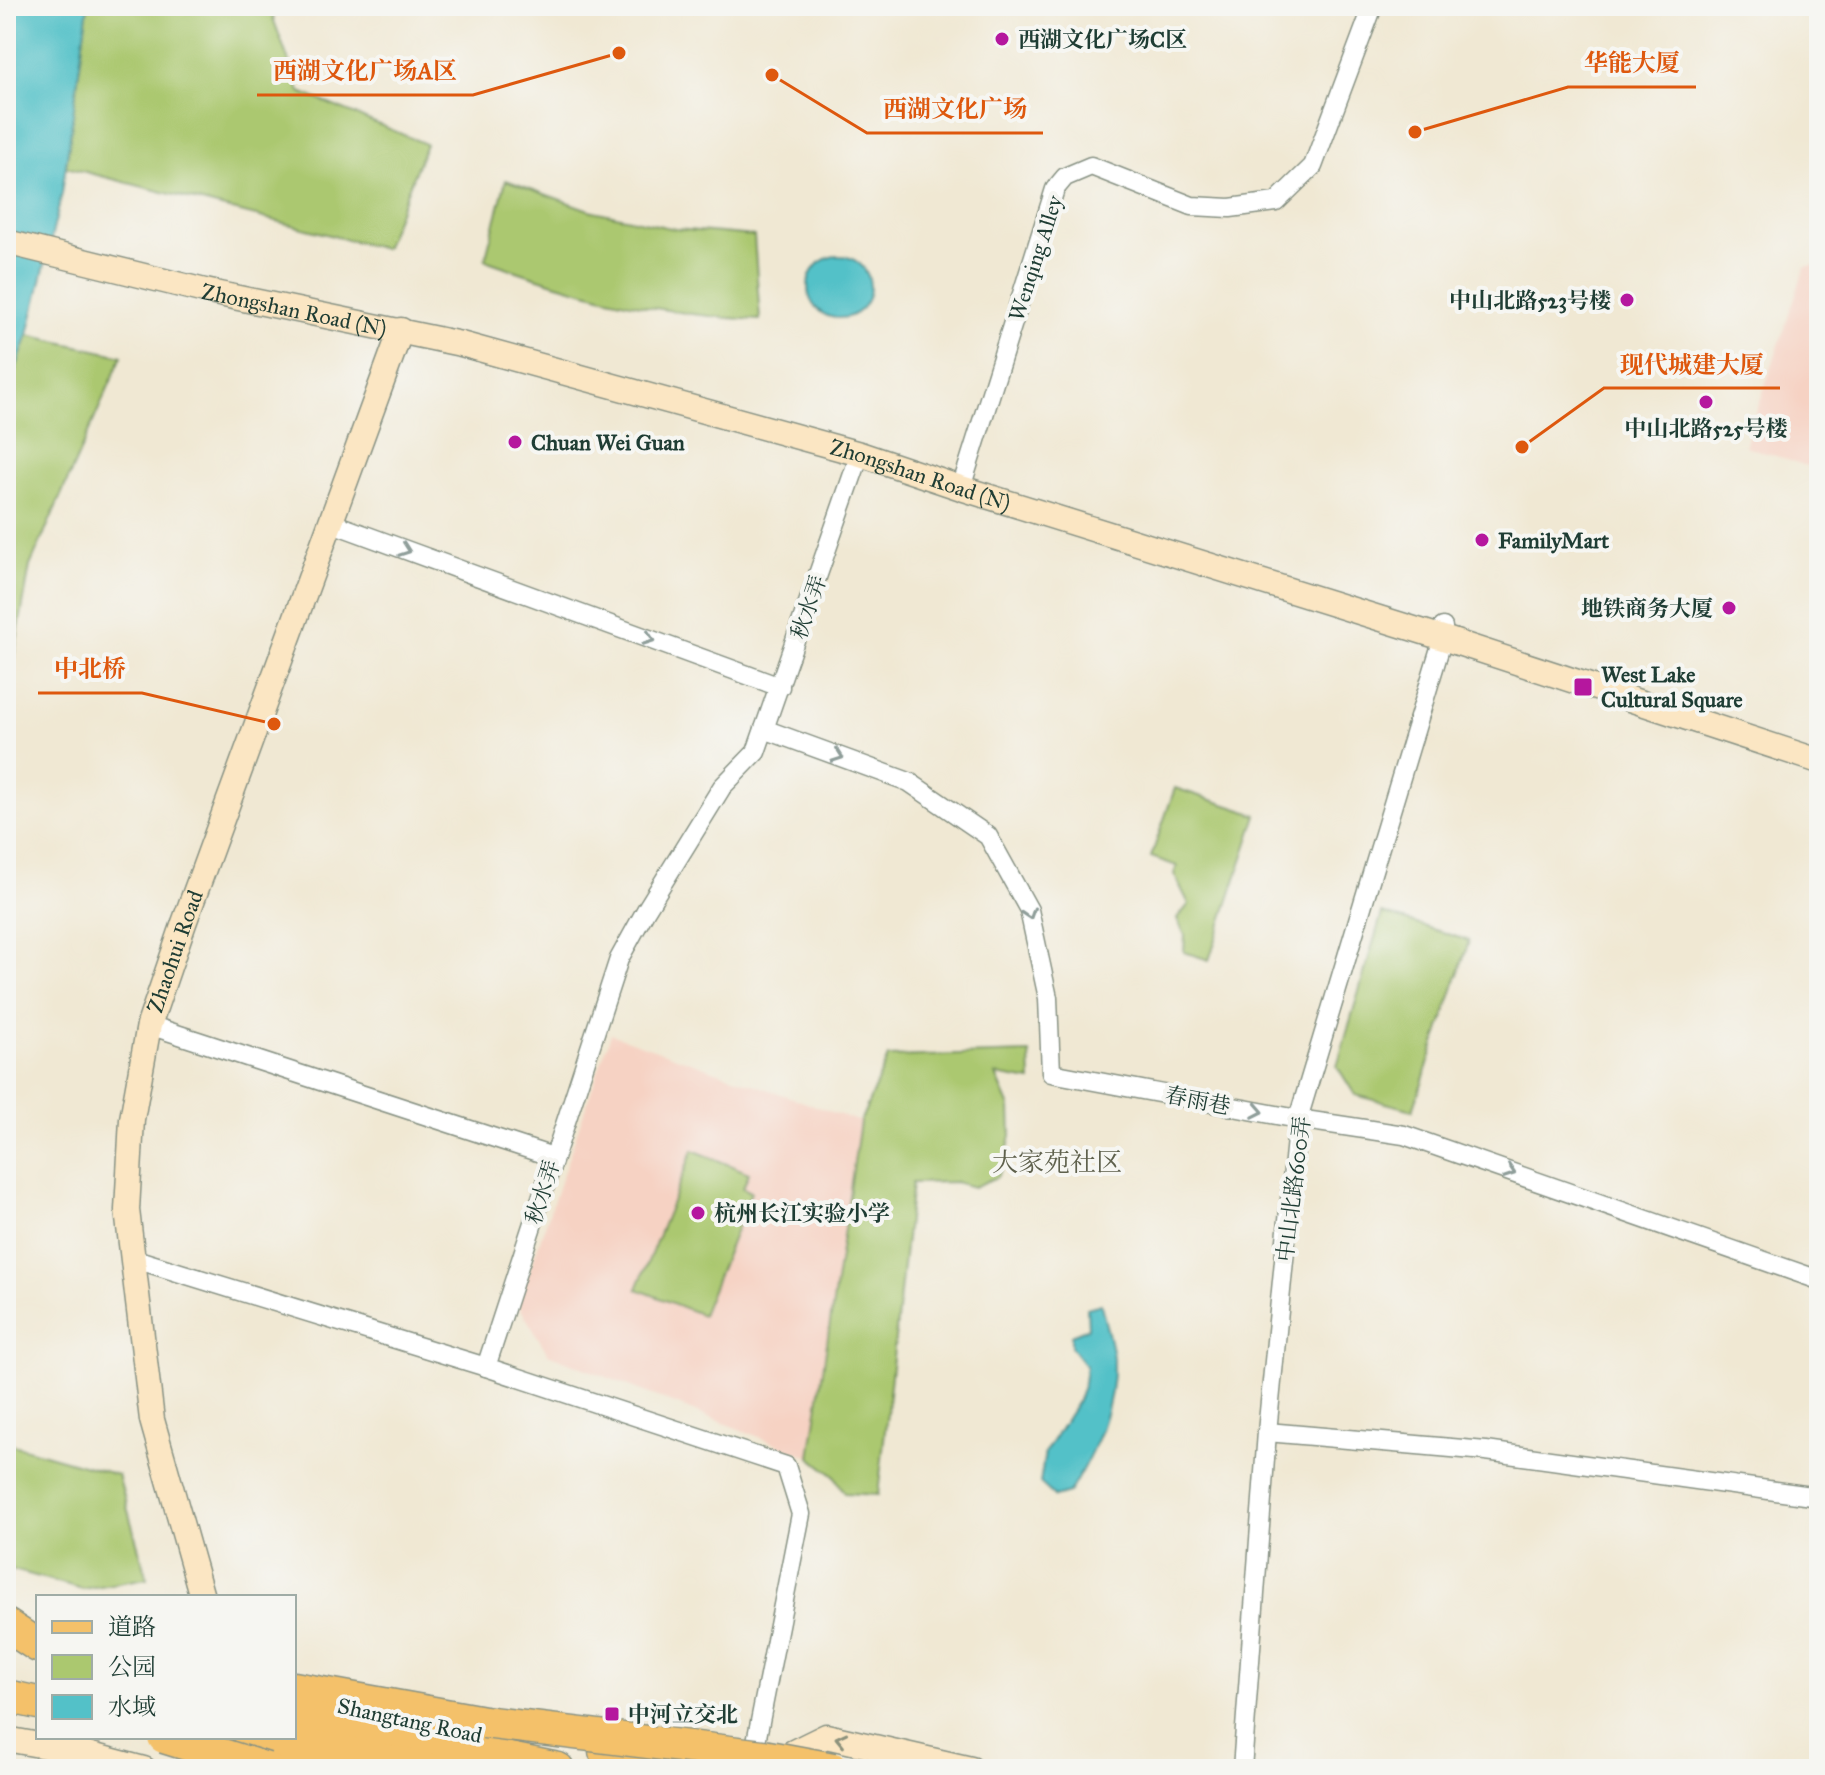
<svg xmlns="http://www.w3.org/2000/svg" width="1825" height="1775" viewBox="0 0 1825 1775" font-family="'IM FELL Great Primer','Noto Serif SC',serif">
  <style>
    .built { fill: #f6d2c3 }
    .green { fill: #abc86f; stroke: #658252; stroke-width: 2 }
    .water { fill: #53c1c8; stroke: #397f7e; stroke-width: 2 }
    .lines { fill: none; stroke-linecap: round; stroke-linejoin: round }
    .street-casing { stroke: #889284; stroke-width: 21 }
    .secondary-casing { stroke: #889284; stroke-width: 27 }
    .primary-casing { stroke: #889284; stroke-width: 31 }
    .highway-casing { stroke: #889284; stroke-width: 35 }
    .street { stroke: #fff; stroke-width: 18 }
    .secondary { stroke: #fbe6c3; stroke-width: 24 }
    .primary { stroke: #f4c16a; stroke-width: 28 }
    .highway { stroke: #f4c16a; stroke-width: 32 }
    .highway-bridge-casing { stroke: #889284; stroke-width: 35; stroke-linecap: butt }
    .highway-bridge { stroke: #f4c16a; stroke-width: 32 }
    .oneway { stroke: #8f9e9a }
    .oneway2 { stroke: #8d927c }
    .poi-dot { fill: #b5179e; stroke: #f6f6f2; stroke-width: 3 }
    .labels { text-anchor: middle; stroke-width: 8; stroke-linejoin: round; paint-order: stroke }
    .poi-label { font-size: 22px; font-weight: bold; fill: #1f3d34; stroke: #f6f6f2; text-anchor: start }
    .street-label { font-size: 22px; fill: #1f3d34; stroke: #f6f6f2 }
    .quarter-label { font-size: 26px; fill: #5f614d; stroke: #f6f6f2 }
    .leader { fill: none; stroke: #de580e; stroke-width: 3 }
    .callout-dot { fill: #de580e; stroke: #f6f6f2; stroke-width: 3 }
    .callout-label { font-size: 24px; text-anchor: middle; font-weight: bold; fill: #de580e; stroke: #f6f6f2; stroke-width: 8; stroke-linejoin: round; paint-order: stroke }
  </style>
  <rect width="100%" height="100%" fill="#f6f6f2"/>
  <filter id="ink" filterUnits="userSpaceOnUse"><feTurbulence type="fractalNoise" baseFrequency=".0125" numOctaves="2"/><feDisplacementMap in="SourceGraphic" scale="16" xChannelSelector="R" yChannelSelector="G"/><feConvolveMatrix kernelMatrix="1 2 1 2 8 2 1 2 1" color-interpolation-filters="sRGB"/></filter>
  <filter id="wash" filterUnits="userSpaceOnUse"><feTurbulence type="fractalNoise" baseFrequency=".006" numOctaves="4" result="noise"/><feDisplacementMap in="SourceGraphic" scale="32" xChannelSelector="R" yChannelSelector="G"/><feGaussianBlur stdDeviation="1.8" result="paint"/><feColorMatrix in="noise" values="0 0 0 0 0 0 0 0 0 0 0 0 0 0 0 0 0 1.4 0 .05"/><feComposite in="paint" operator="in"/></filter>
  <g filter="url(#wash)">
    <rect width="100%" height="100%" fill="#f0e8d3"/>
    <!-- built -->
    <g class="built">
      <path d="M1819 264V470L1745 446 1805 267Z"/>
      <path d="M611 1034 860 1122 810 1457 548 1354 518 1304Z"/>
    </g>
    <!-- green -->
    <g class="green">
      <path d="M88 6H276L273 18 300 92 426 144 384 249 66 167Z"/>
      <path d="M506 180 589 210 675 229 754 236 760 320C661 316 578 293 485 260Z"/>
      <path d="M28 335 122 356 30 566 11 672 6 684V396Z"/>
      <path d="M1175 788 1257 815 1209 960 1184 952 1185 935 1177 919 1189 904 1174 874 1177 866 1151 857Z"/>
      <path d="M1382 913 1469 941 1413 1110 1355 1095 1337 1066Z"/>
      <path d="M1030 1053 1031 1081 996 1075 1010 1107 1011 1136 1004 1164 997 1177 974 1187 955 1182 912 1183 878 1495 845 1493 834 1476 810 1457 860 1122 888 1057Z"/>
      <path d="M693 1150 749 1173 743 1188 751 1192 702 1315 637 1289Z"/>
      <path d="M6 1443 118 1475 147 1578 83 1589 6 1568Z"/>
    </g>
    <!-- water -->
    <g class="water">
      <path d="M6 6H88L62 193 28 335 6 396Z"/>
      <circle cx="839" cy="287" r="31"/>
      <path d="M1101 1304C1104 1321 1112 1343 1113 1359 1115 1409 1094 1451 1069 1493L1055 1497 1040 1483 1045 1452 1077 1403 1084 1383 1086 1366 1071 1347V1335L1088 1328 1087 1308Z"/>
    </g>
  </g>
  <g filter="url(#ink)">
    <g class="lines">
      <!-- street casing -->
      <g class="street-casing">
        <g id="street">
          <path d="M961 488 1055 189 1065 177 1091 166 1192 206 1230 208 1276 202 1313 166 1373 6"/>
          <path d="M332 523 780 687"/>
          <path d="M764 729 909 782 988 836 1029 910 1048 998 1051 1073 1298 1119 1404 1135 1819 1280"/>
          <path d="M149 1025 553 1157"/>
          <path d="M135 1259 486 1367"/>
          <path d="M1267 1432 1486 1451 1819 1497"/>
          <path d="M752 1762 801 1514 786 1466 486 1367 619 959 646 910 722 787 756 752 860 454"/>
          <path d="M1242 1769 1267 1432 1298 1119 1443 638V627"/>
        </g>
      </g>
      <!-- secondary casing -->
      <g class="secondary-casing">
        <g id="secondary">
          <path id="s1" d="M6 242 205 291 461 344 860 454 961 488 1443 638 1819 761"/>
          <path id="s2" d="M202 1597 152 1420 127 1210 132 1119 149 1025 184 923 401 330"/>
          <path d="M6 1739 84 1753 144 1769"/>
          <path d="M775 1761 826 1736 971 1769"/>
        </g>
      </g>
      <!-- primary casing -->
      <g class="primary-casing">
        <g id="primary">
          <path d="M243 1750 330 1769"/>
          <path d="M603 1752 717 1769"/>
        </g>
      </g>
      <!-- highway casing -->
      <g class="highway-casing">
        <g id="highway">
          <path d="M6 1625 38 1646"/>
          <path d="M294 1688 484 1722"/>
          <path d="M6 1696 38 1703"/>
          <path d="M294 1715 558 1769"/>
          <path d="M254 1737 299 1743 428 1769"/>
        </g>
      </g>
      <!-- street -->
      <use href="#street" class="street"/>
      <!-- secondary -->
      <use href="#secondary" class="secondary"/>
      <!-- primary -->
      <use href="#primary" class="primary"/>
      <!-- highway -->
      <use href="#highway" class="highway"/>
      <!-- highway-bridge casing -->
      <g class="highway-bridge-casing">
        <g id="highway-bridge">
          <path d="M484 1722 763 1756 833 1769"/>
          <path d="M164 1737 267 1769"/>
        </g>
      </g>
      <!-- highway-bridge -->
      <use href="#highway-bridge" class="highway-bridge"/>
    </g>
    <!-- one-way arrows -->
    <defs><path id="oneway-chevron" d="M-2-3.5L2.5 0L-2 3.5" fill="none" stroke-width="1.6" stroke-linecap="round" stroke-linejoin="round" transform="scale(2)"/></defs>
    <g class="oneway">
      <use href="#oneway-chevron" transform="translate(405 550) rotate(20)"/>
      <use href="#oneway-chevron" transform="translate(649 639) rotate(20)"/>
      <use href="#oneway-chevron" transform="translate(838 756) rotate(20)"/>
      <use href="#oneway-chevron" transform="translate(1029 914) rotate(72)"/>
      <use href="#oneway-chevron" transform="translate(1258 1111) rotate(11)"/>
      <use href="#oneway-chevron" transform="translate(1510 1172) rotate(19)"/>
    </g>
    <use class="oneway2" href="#oneway-chevron" transform="translate(841 1739) rotate(-167)"/>
  </g>
  <!-- markers -->
  <g class="poi-dot">
    <circle cx="1002" cy="39" r="8"/>
    <circle cx="1627" cy="300" r="8"/>
    <circle cx="1706" cy="402" r="8"/>
    <circle cx="515" cy="442" r="8"/>
    <circle cx="1482" cy="540" r="8"/>
    <circle cx="1729" cy="608" r="8"/>
    <rect x="1573" y="677" width="20" height="20" rx="4"/>
    <circle cx="698" cy="1213" r="8"/>
    <rect x="604" y="1706" width="16" height="16" rx="4"/>
  </g>
  <g class="labels">
    <!-- poi labels -->
    <g class="poi-label">
      <text x="1018" y="47">西湖文化广场C区</text>
      <text x="1611" y="308" text-anchor="end">中山北路523号楼</text>
      <text x="1706" y="436" text-anchor="middle">中山北路525号楼</text>
      <text x="531" y="450">Chuan Wei Guan</text>
      <text x="1498" y="548">FamilyMart</text>
      <text x="1713" y="616" text-anchor="end">地铁商务大厦</text>
      <text x="1601" y="682">West Lake<tspan x="1601" dy="25">Cultural Square</tspan></text>
      <text x="714" y="1221">杭州长江实验小学</text>
      <text x="628" y="1722">中河立交北</text>
    </g>
    <!-- street labels -->
    <g class="street-label">
      <text transform="translate(1035 258) rotate(-72)" y="8">Wenqing Alley</text>
      <text dy="8" stroke="none"><textPath href="#s1" startOffset="296">Zhongshan Road (N)</textPath></text>
      <text dy="8" stroke="none"><textPath href="#s1" startOffset="944">Zhongshan Road (N)</textPath></text>
      <text transform="translate(808 607) rotate(-71)" y="8">秋水弄</text>
      <text dy="8" stroke="none"><textPath href="#s2" startOffset="660">Zhaohui Road</textPath></text>
      <text transform="translate(1198 1100) rotate(11)" y="8">春雨巷</text>
      <text transform="translate(1293 1189) rotate(-83)" y="8">中山北路600弄</text>
      <text transform="translate(542 1192) rotate(-72)" y="8">秋水弄</text>
      <text transform="translate(410 1720) rotate(12)" y="8">Shangtang Road</text>
    </g>
    <!-- quarter labels -->
    <g class="quarter-label">
      <text x="1057" y="1171">大家苑社区</text>
    </g>
  </g>
  <!-- callouts -->
  <path class="leader" d="M1415 132L1568 87H1696M619 53L473 95H257M772 75L867 133H1043M1522 447L1604 388H1780M274 724L142 693H38"/>
  <g class="callout-dot">
    <circle cx="1415" cy="132" r="8"/>
    <circle cx="619" cy="53" r="8"/>
    <circle cx="772" cy="75" r="8"/>
    <circle cx="1522" cy="447" r="8"/>
    <circle cx="274" cy="724" r="8"/>
  </g>
  <g class="callout-label">
    <text x="1632" y="71">华能大厦</text>
    <text x="365" y="79">西湖文化广场A区</text>
    <text x="955" y="117">西湖文化广场</text>
    <text x="1692" y="373">现代城建大厦</text>
    <text x="90" y="677">中北桥</text>
  </g>
  <!-- margin -->
  <rect width="1825" height="1775" fill="none" stroke="#f6f6f2" stroke-width="32"/>
  <!-- legend -->
  <rect x="36" y="1595" width="260" height="144" fill="#f6f6f2" stroke="#a0aca6" stroke-width="2"/>
  <rect x="52" y="1621" width="40" height="12" fill="#f4c16a" stroke="#a0aca6" stroke-width="2"/>
  <text x="108" y="1635" font-size="24" fill="#1f3d34">道路</text>
  <rect x="52" y="1655" width="40" height="24" fill="#abc86f" stroke="#a0aca6" stroke-width="2"/>
  <text x="108" y="1675" font-size="24" fill="#1f3d34">公园</text>
  <rect x="52" y="1695" width="40" height="24" fill="#53c1c8" stroke="#a0aca6" stroke-width="2"/>
  <text x="108" y="1715" font-size="24" fill="#1f3d34">水域</text>
</svg>
